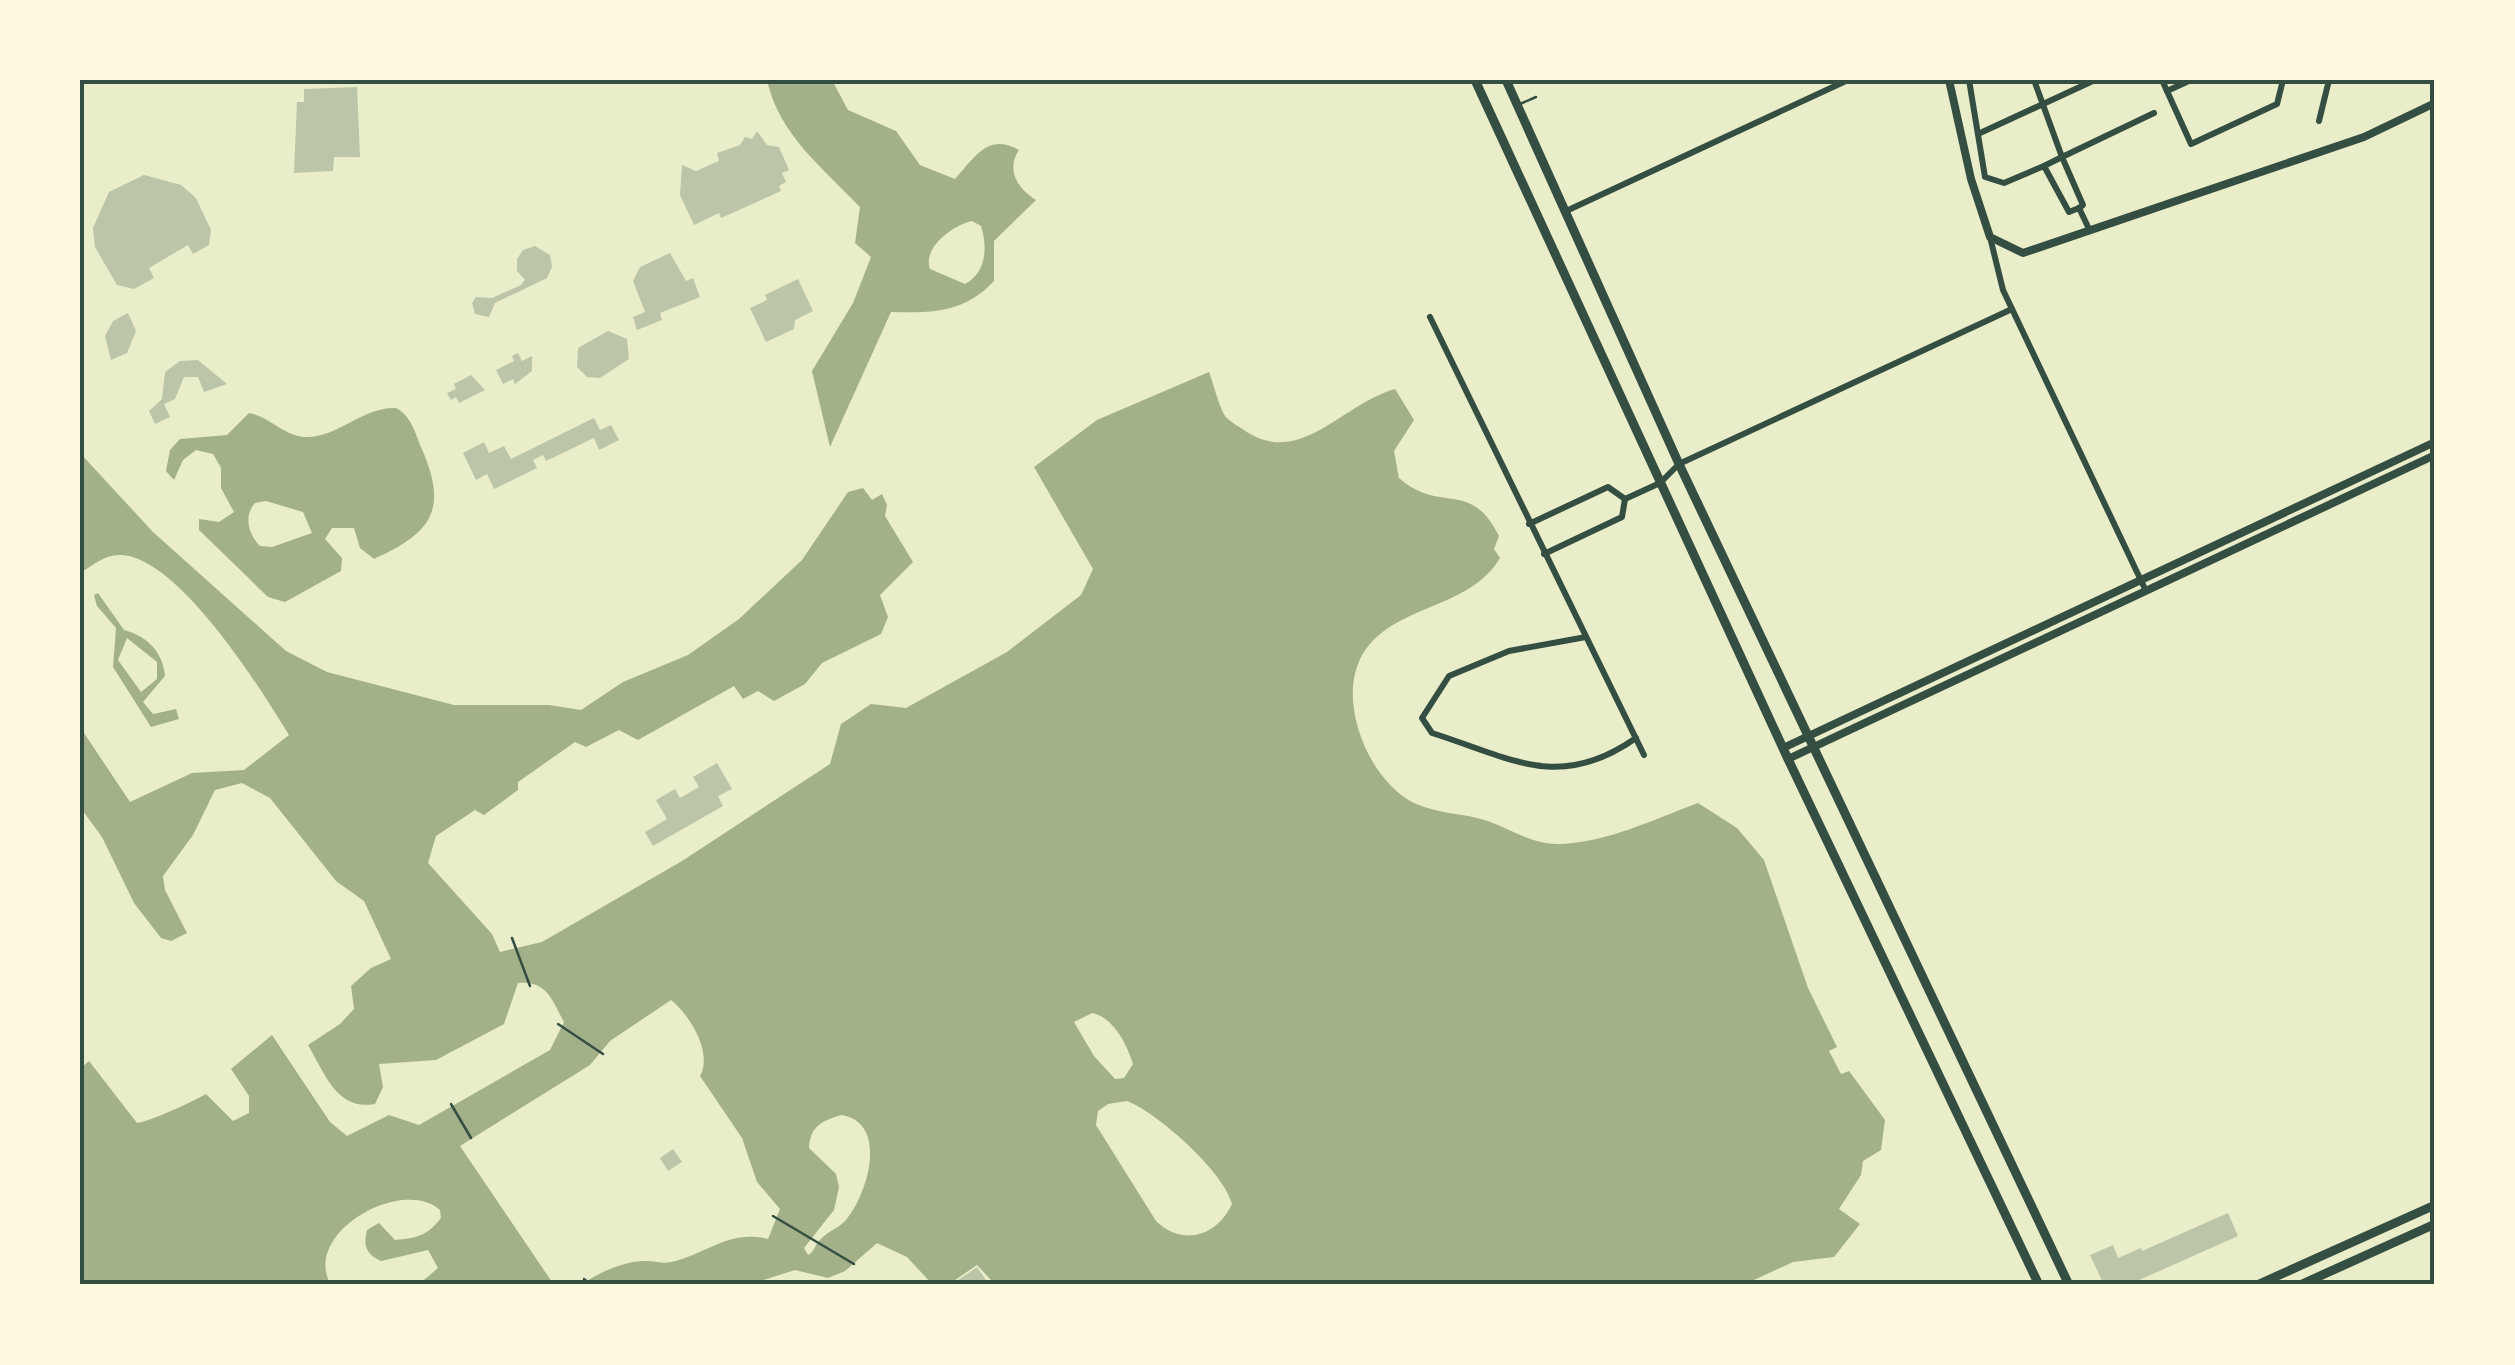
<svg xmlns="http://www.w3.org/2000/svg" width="2515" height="1365" viewBox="0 0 2515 1365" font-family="Arial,sans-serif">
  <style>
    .water { fill: #a3b18a; fill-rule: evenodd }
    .building { fill: #bcc5a7 }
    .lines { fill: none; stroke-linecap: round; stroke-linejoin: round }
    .path { stroke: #344e41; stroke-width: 2.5 }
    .service { stroke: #344e41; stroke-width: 2.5 }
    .minor { stroke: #344e41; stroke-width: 6 }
    .tertiary { stroke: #344e41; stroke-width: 8 }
    .secondary { stroke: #344e41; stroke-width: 9 }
    .neatline { fill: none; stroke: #344e41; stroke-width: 4 }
  </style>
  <rect width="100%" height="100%" fill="#e9edc9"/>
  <!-- water -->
  <g class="water">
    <path d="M767 80H832L848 110 896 131 920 165 955 179C976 156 988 133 1019 150 1006 170 1017 188 1036 200L994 241V281C964 313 933 313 891 312L830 447 812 371 853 303 871 257 855 243 860 207C824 169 779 135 767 80ZM972 221 981 226C988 248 986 273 965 284L930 269C922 248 953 225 972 221Z"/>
    <path d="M1209 372C1214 385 1218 404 1225 416 1229 421 1238 426 1244 430 1300 469 1341 404 1395 389L1414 420 1394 451 1399 478C1441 515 1470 478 1499 536L1494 549 1500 558C1468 613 1383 603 1358 664 1340 709 1371 782 1414 803 1437 814 1464 813 1488 821 1513 830 1533 845 1560 844 1608 842 1652 820 1698 803L1737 828 1764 860 1808 988 1837 1047 1829 1051 1841 1074 1849 1071 1885 1120 1881 1150 1863 1161 1861 1175 1839 1209 1860 1224 1834 1257 1793 1262 1743 1285H1013L991 1280 977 1265 948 1285H933L907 1257 877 1243 845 1271 828 1278 795 1270 748 1285H581C597 1273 626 1260 647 1261 655 1261 663 1264 671 1262 707 1254 729 1229 768 1239L780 1209 757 1182 742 1138 700 1076C713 1053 690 1015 671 1000L610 1041 590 1065 460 1146 554 1285H418L438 1268 428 1250 381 1261C366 1254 363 1246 367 1230L379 1223 395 1240C417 1238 427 1236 441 1218L440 1210C401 1176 301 1234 331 1285H80V1069L89 1061 137 1123C149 1122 194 1101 206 1094L233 1121 249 1113V1096L231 1069 272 1035 330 1122 347 1136 389 1115 419 1125 550 1050 564 1022C552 1000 547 980 518 983L504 1024 436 1060 379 1064 383 1087 375 1104C337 1111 325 1074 308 1045L340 1024 354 1009 351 986 371 968 391 959 364 901 336 881 270 798 242 783 215 790 193 835 163 876 165 890 187 933 171 941 161 938 134 903 102 837 80 807V727L130 802 192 773 244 770 289 735C261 689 180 559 122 555 104 554 94 565 80 573V453L153 532 286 651 327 672 454 705H549L581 710 623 682 688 655 739 619 802 560 848 492 863 488 872 500 882 494 887 505 885 516 913 562 880 595 888 617 881 634 822 663 805 684 774 701 758 691 743 699 734 686 638 740 619 730 586 747 575 742 518 782V790L484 815 475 810 436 836 428 863 492 934 500 952 542 942 682 861 830 764 841 724 871 704 906 708 1007 652 1081 595 1093 569 1034 467 1097 420ZM1092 1013C1113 1017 1127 1044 1133 1064L1124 1078 1115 1079 1094 1056 1074 1022ZM1127 1101C1158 1113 1224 1172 1232 1204 1217 1236 1183 1247 1156 1221L1096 1125 1098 1111 1108 1104ZM841 1115C889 1122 868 1194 846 1220 839 1228 828 1231 821 1239 813 1246 816 1251 808 1255L804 1248 834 1210 839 1187 836 1174 809 1148C810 1127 821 1121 841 1115Z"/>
    <path d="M396 408C411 416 415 432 421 447 448 508 434 532 374 559L360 548 354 528H332L325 539 342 558 341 571 285 602 268 597 199 530V519L219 522 234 512 221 488V468L213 454 196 450 183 460 174 480 166 471 170 450 180 439 227 435 249 413C269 416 285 437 307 437 339 437 362 407 396 408ZM266 501 303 512 312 533 272 547 260 546C249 535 243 516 255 503Z"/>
    <path d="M98 593 124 630C147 636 163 652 165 676L143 702 153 714 176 709 179 719 151 727 113 667 116 628 97 606 94 595ZM127 638 157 662V679L141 692 118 660Z"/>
  </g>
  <!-- building -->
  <g class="building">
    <path d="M357 87 360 157H334L333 171 294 173 297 102H304V89Z"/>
    <path d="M757 131 767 145 779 147 789 170 782 173 786 182 779 186 781 191 721 218 719 213 694 225 680 195 682 165 696 171 719 161 717 153 740 145 745 137 752 139Z"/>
    <path d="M144 175 181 185 196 198 211 230 209 245 193 254 188 245 149 268 154 278 134 289 117 285 95 247 93 228 109 192Z"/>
    <path d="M535 246 550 255 552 267 547 278 495 303 489 317 475 314 472 303 476 297 492 298 521 285 525 280 517 271V259L523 250Z"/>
    <path d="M670 253 686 281 693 278 700 297 660 313 662 320 637 330 633 317 645 312 633 281 640 267Z"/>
    <path d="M798 279 813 311 795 320 794 329 766 342 750 308 767 300 765 295Z"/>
    <path d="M128 313 136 331 127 353 111 360 105 336 113 321Z"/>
    <path d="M608 331 627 339 629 359 600 378 587 377 577 367 578 348Z"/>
    <path d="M518 353 522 361 532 356V371L515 384 513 379 503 384 496 370 514 361 512 356Z"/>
    <path d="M198 360 227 384 204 392 198 377H184L175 399 164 404 170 417 155 424 149 411 162 399 165 372 180 361Z"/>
    <path d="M471 375 485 390 459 403 456 397 451 400 447 393 456 389 454 384Z"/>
    <path d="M594 418 600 430 611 425 619 440 599 450 594 438 546 461 543 455 533 460 537 468 494 489 487 474 476 480 463 453 484 442 489 453 504 446 511 459Z"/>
    <path d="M717 763 732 789 718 796 723 806 653 846 645 832 667 819 656 800 675 789 680 798 699 787 693 777Z"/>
    <path d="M673 1149 682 1162 668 1171 660 1158Z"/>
    <path d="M2228 1213 2238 1236 2128 1285H2104L2090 1255 2113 1245 2118 1258 2141 1248 2142 1251Z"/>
    <path d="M977 1267 988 1283 951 1285Z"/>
  </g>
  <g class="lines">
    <!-- path -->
    <g class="path">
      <path d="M512 938 530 986"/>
      <path d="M558 1024 603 1054"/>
      <path d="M451 1104 471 1138"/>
      <path d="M773 1216 854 1264"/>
      <path d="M584 1279 591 1285"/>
    </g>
    <!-- service -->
    <path class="service" d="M1520 104 1536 97"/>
    <!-- minor -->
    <g class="minor">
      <path d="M1969 80 1985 177 2004 183 2044 166 2069 212 2079 208 2090 231"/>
      <path d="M2034 80 2062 157 2044 166"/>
      <path d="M2162 80 2191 144 2277 104 2283 80"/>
      <path d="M2167 91 2191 80"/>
      <path d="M2319 121 2329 80"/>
      <path d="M1978 134 2095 80"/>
      <path d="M2079 208 2083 205 2062 157 2154 113"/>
      <path d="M1564 212 1848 80"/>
      <path d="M1990 237 2003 290 2146 591"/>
      <path d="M1430 317 1644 755"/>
      <path d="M1625 499 1660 483 1679 464 2012 309"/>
      <path d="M1529 524 1608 487 1625 499"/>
      <path d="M1544 554 1622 517 1625 499"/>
      <path d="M1586 637 1509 651 1449 676 1422 718 1432 733C1511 758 1559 792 1636 738"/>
    </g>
    <!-- tertiary -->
    <g class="tertiary">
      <path d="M1949 80 1971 179 1990 237 2023 253 2364 137 2435 103"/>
      <path d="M1783 748 2435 442"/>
      <path d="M1788 759 2435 455"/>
    </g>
    <!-- secondary -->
    <g class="secondary">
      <path d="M1475 80 1788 759 2039 1285"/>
      <path d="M1506 80 1679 464 2069 1285"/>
      <path d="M2257 1285 2435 1205"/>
      <path d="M2300 1285 2435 1224"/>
    </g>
  </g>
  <!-- border -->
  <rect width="2515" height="1365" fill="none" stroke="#fefae0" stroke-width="165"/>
  <rect x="82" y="82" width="2350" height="1200" class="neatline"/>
</svg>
